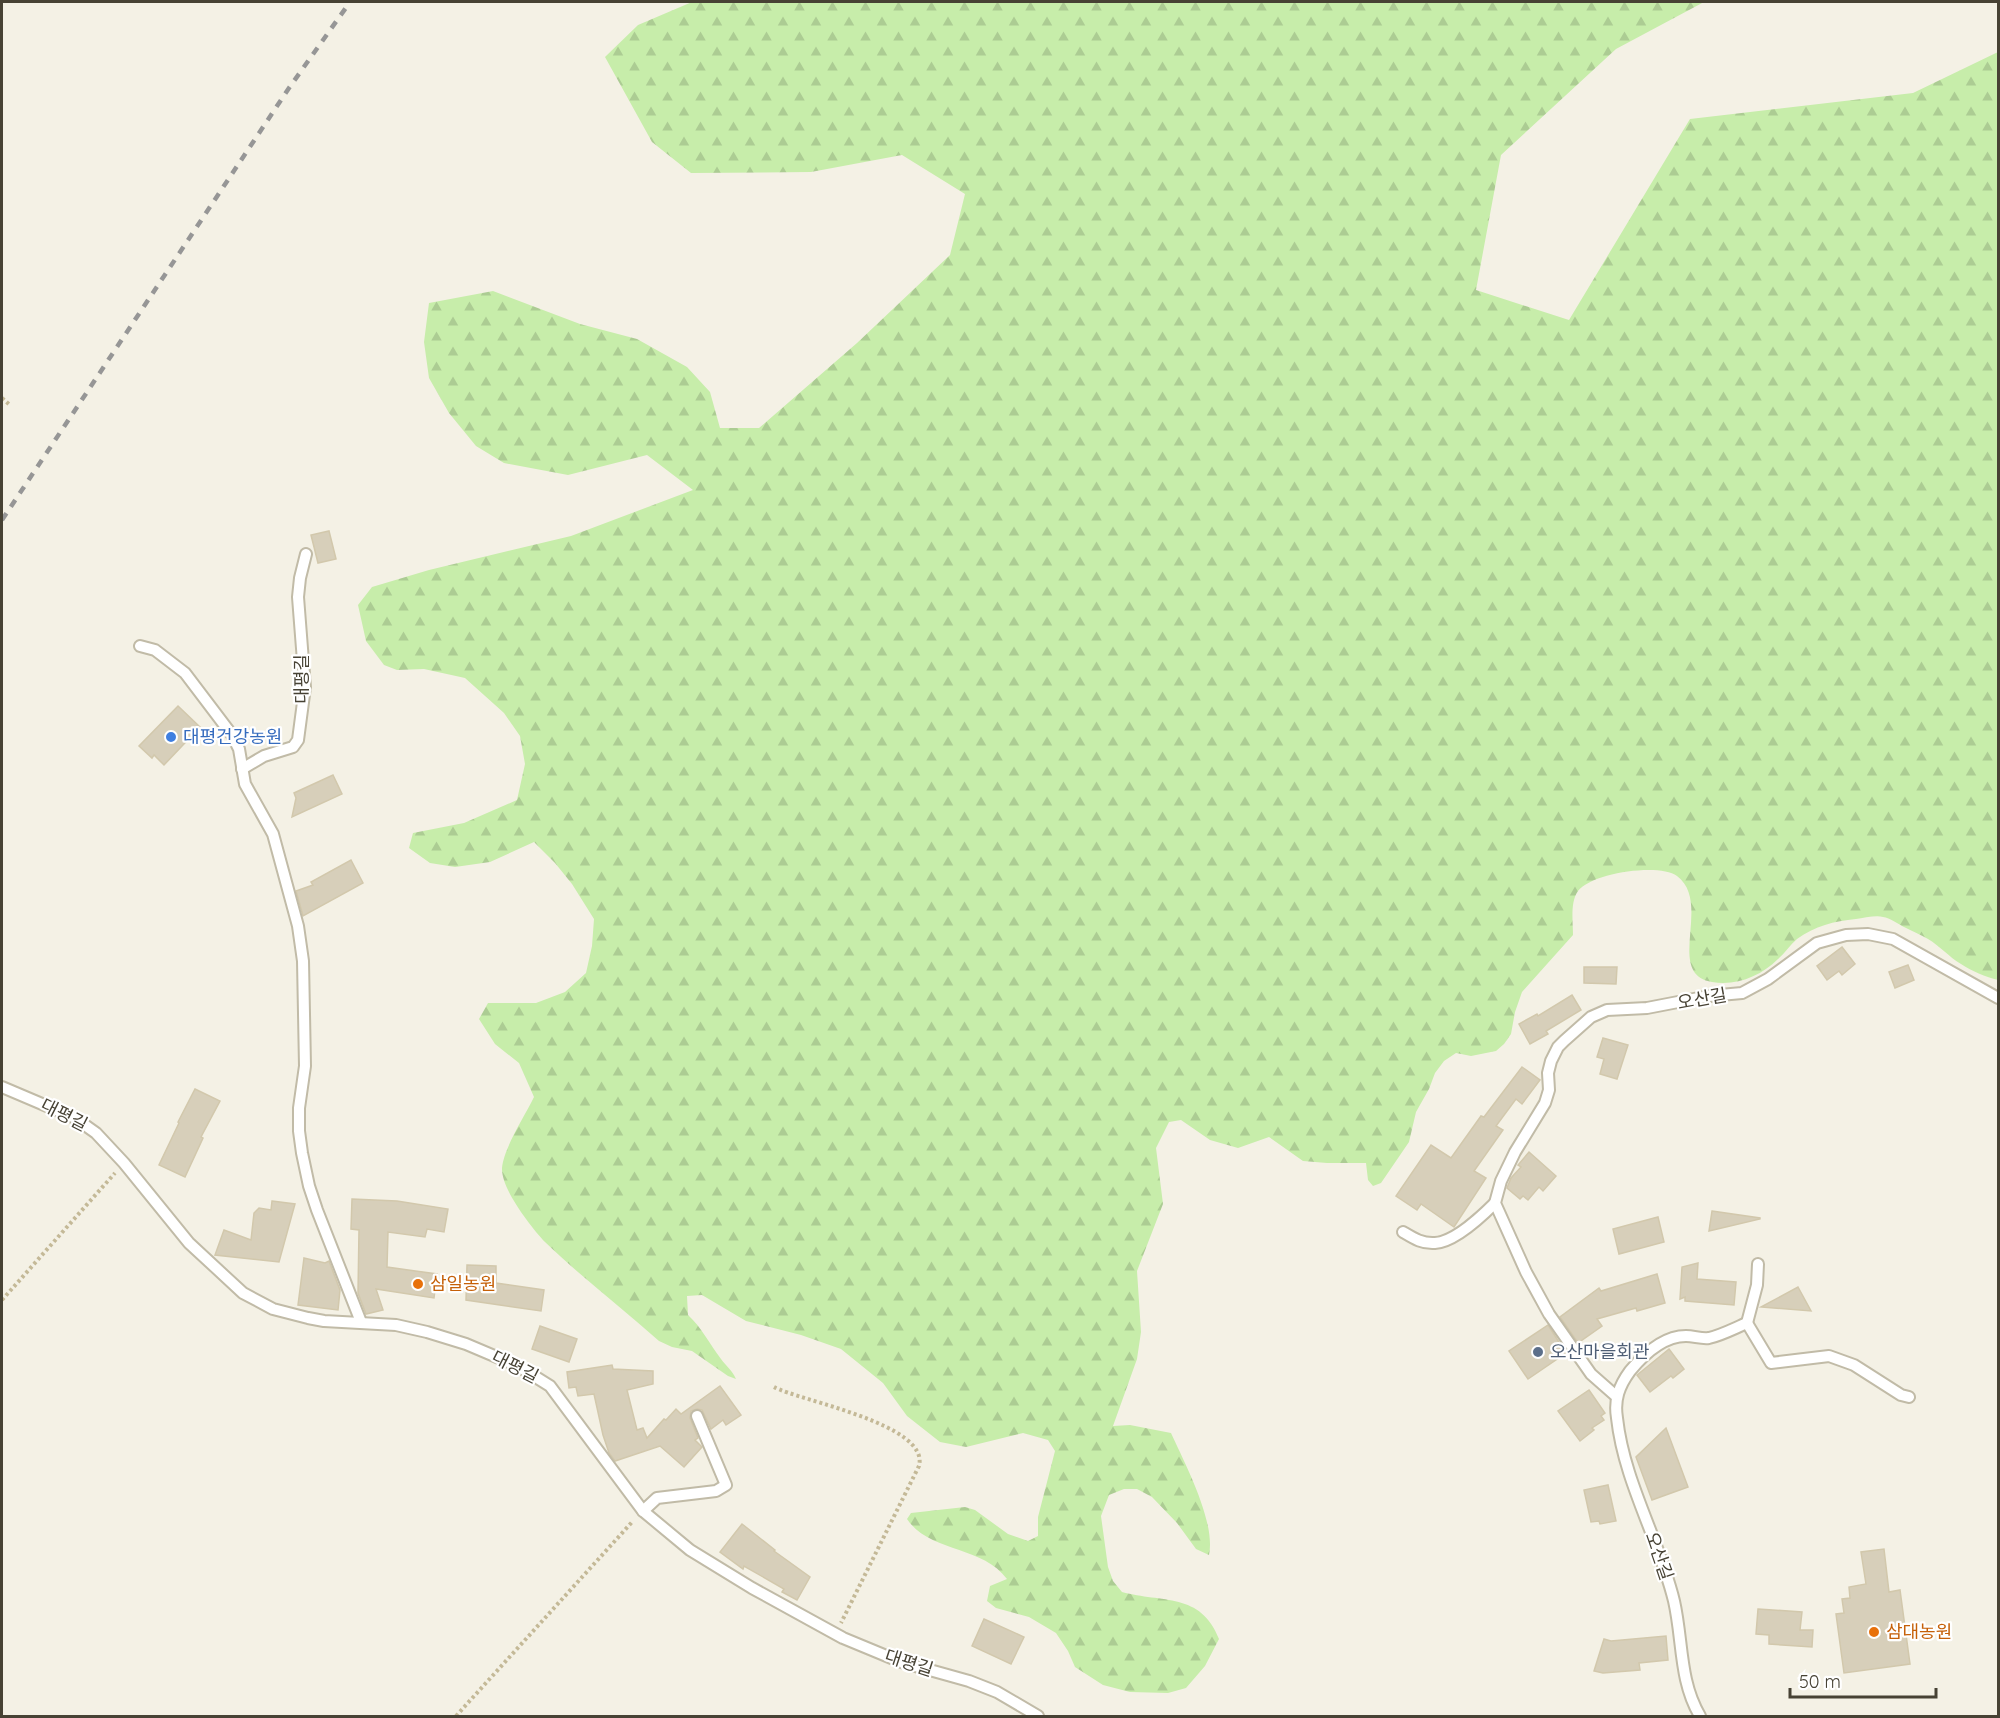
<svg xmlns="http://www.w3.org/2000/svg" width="2000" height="1718" viewBox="0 0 2000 1718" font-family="Quicksand,'Noto Sans KR',sans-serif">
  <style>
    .forest { fill: url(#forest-firs) }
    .building { fill: #d7cfba; stroke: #d2c8ac; stroke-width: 1.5 }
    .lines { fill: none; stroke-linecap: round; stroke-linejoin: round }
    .service-casing { stroke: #c1bba7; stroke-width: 14 }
    .path { stroke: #c4b997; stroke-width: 4; stroke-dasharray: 3 3; stroke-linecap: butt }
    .service { stroke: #fff; stroke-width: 10 }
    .rail { stroke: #969696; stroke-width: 4.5; stroke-dasharray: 8 8; stroke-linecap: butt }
    .shop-dot { fill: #3f7fe0; stroke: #fff; stroke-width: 2 }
    .food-dot { fill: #e8710a; stroke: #fff; stroke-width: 2 }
    .service-dot { fill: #5c6f8a; stroke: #fff; stroke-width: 2 }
    .labels { text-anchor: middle; stroke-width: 4.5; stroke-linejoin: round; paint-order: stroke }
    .street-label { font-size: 18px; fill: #474234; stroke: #fff }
    .shop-label { font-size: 18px; fill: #366cbe; stroke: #fff; text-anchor: start }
    .food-label { font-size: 18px; fill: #c56008; stroke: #fff; text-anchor: start }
    .service-label { font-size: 18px; fill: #4e5e75; stroke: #fff; text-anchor: start }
  </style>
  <defs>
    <pattern id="forest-firs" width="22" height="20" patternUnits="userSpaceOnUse" patternTransform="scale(1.5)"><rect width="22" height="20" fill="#c7edaa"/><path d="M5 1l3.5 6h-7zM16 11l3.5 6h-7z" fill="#accc93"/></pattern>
  </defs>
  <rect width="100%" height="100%" fill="#f4f1e5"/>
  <!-- forest -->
  <path class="forest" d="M692 2H1704L1616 49 1501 155 1476 290 1569 320 1690 119 1913 93 1998 52V980C1986 977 1971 971 1961 964 1949 957 1940 946 1928 939 1921 935 1912 931 1904 927 1898 924 1890 918 1883 917 1876 915 1864 918 1856 919 1834 921 1815 926 1797 939 1790 945 1785 953 1778 959 1761 976 1737 986 1712 982 1664 974 1713 903 1677 876 1659 863 1592 873 1578 891 1570 902 1573 922 1573 935L1522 992 1515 1012 1511 1034 1504 1044 1496 1051 1471 1056 1456 1053 1444 1061 1435 1073 1429 1089 1416 1112 1409 1142 1381 1183 1373 1186 1368 1180 1366 1163H1327L1303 1161 1269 1137 1238 1148 1210 1140 1181 1120 1169 1122 1156 1148 1163 1204 1137 1271 1141 1332 1137 1359 1113 1426 1130 1425 1171 1433C1185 1464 1216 1522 1209 1555L1196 1549 1177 1523 1152 1497 1137 1489H1124L1109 1495 1101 1516 1108 1567 1113 1581 1122 1592C1162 1603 1201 1592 1219 1639L1205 1666 1186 1688 1168 1693 1130 1692 1103 1685 1075 1667 1068 1651 1056 1633 1029 1617 996 1608 987 1601 990 1586 1007 1579C982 1545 930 1553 907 1519L911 1513 965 1507 975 1510 1008 1534 1028 1541 1038 1536V1517L1055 1451 1048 1440 1023 1433 966 1447 940 1442 907 1416 883 1383 841 1349 801 1335 746 1321 702 1295 687 1296 688 1315C702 1328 709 1343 721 1359 726 1366 732 1370 736 1379L728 1376 692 1351 672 1347 659 1341C622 1308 580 1276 545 1242 531 1227 501 1189 502 1168 504 1147 525 1116 534 1097L519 1063 495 1044 479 1019 488 1003H536L565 992 586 973 592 946 594 919 572 884 555 863 534 842 490 862 455 867 430 863 409 848 413 833 464 823 517 800 525 764 520 736 504 713 465 678 424 669 397 670 384 665 366 641 358 605 372 587 429 570 571 536 693 490 647 455 568 475 504 463 476 446 449 413 429 378 424 342 429 303 493 291 580 324 637 339 687 367 710 392 720 428H759L857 343 950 255 965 194 902 155 811 172 691 173 652 142 605 57 638 25Z"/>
  <!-- building -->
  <g class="building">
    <path d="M329 531 336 559 318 563 311 535Z"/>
    <path d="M178 706 200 727 164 765 154 755 152 758 139 746Z"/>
    <path d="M333 775 342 794 292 817 296 798 294 793Z"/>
    <path d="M351 860 363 883 303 916 296 891 313 885 311 882Z"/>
    <path d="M1842 947 1855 964 1842 975 1839 971 1827 980 1817 966Z"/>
    <path d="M1908 965 1914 980 1895 988 1889 972Z"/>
    <path d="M1584 967H1617L1616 984 1584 983Z"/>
    <path d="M1572 995 1581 1010 1546 1031 1548 1034 1530 1044 1519 1024 1537 1014 1538 1016Z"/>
    <path d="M1603 1038 1628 1045 1617 1079 1600 1074 1604 1059 1597 1057Z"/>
    <path d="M1522 1067 1540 1080 1522 1104 1516 1099 1496 1126 1503 1130 1474 1171 1486 1178 1454 1227 1421 1204 1417 1210 1396 1196 1431 1145 1451 1158 1481 1116 1484 1117Z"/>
    <path d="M195 1089 220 1101 201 1137 203 1138 185 1177 159 1165 179 1123 178 1122Z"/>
    <path d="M1529 1152 1556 1176 1543 1191 1539 1187 1528 1200 1523 1196 1520 1199 1507 1188 1511 1178 1521 1167 1518 1165Z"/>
    <path d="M352 1199 397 1201 448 1209 444 1232 427 1229 425 1237 388 1232 387 1267 437 1274 434 1298 376 1289 383 1310 366 1314 358 1293 359 1230 351 1229Z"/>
    <path d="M272 1201 295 1204 279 1262 215 1255 224 1230 251 1240 254 1213 259 1208 271 1210Z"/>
    <path d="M1712 1211 1760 1218V1219L1709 1231Z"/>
    <path d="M1658 1217 1664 1242 1619 1254 1613 1229Z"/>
    <path d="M304 1258 325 1263 329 1261 340 1290 338 1310 298 1305Z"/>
    <path d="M1698 1263 1697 1279 1736 1282 1734 1305 1685 1301V1297L1680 1299 1682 1267Z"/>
    <path d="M467 1265 496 1266V1283L544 1290 541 1311 466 1300Z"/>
    <path d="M1657 1274 1665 1303 1637 1311 1636 1308 1597 1319 1602 1326 1578 1343 1560 1317 1599 1288 1601 1291Z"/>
    <path d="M1798 1287 1811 1311 1761 1307Z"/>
    <path d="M1548 1325 1566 1353 1528 1379 1509 1351Z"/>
    <path d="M540 1326 577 1339 569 1362 532 1349Z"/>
    <path d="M1669 1349 1684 1369 1673 1378 1671 1376 1650 1392 1637 1375Z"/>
    <path d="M612 1365 613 1369 653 1371V1384L627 1390 637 1430 643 1428 647 1438 664 1419 666 1420 676 1409 681 1414 720 1386 741 1415 726 1425 723 1420 711 1429 702 1410 697 1409 691 1411 690 1418 698 1438 695 1440 702 1447 684 1467 660 1446 615 1461 609 1453 603 1435 594 1394 578 1396 576 1387 569 1388 567 1372Z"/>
    <path d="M1589 1390 1605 1413 1601 1416 1604 1420 1592 1428 1594 1430 1580 1441 1558 1411Z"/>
    <path d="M1666 1428 1688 1487 1652 1500 1636 1457Z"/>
    <path d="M1608 1485 1616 1521 1600 1524 1599 1521 1591 1522 1584 1490Z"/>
    <path d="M742 1524 775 1550 774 1551 810 1577 797 1600 782 1592 784 1589 744 1566 743 1569 720 1552Z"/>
    <path d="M1884 1549 1889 1592 1900 1590 1910 1664 1844 1673 1836 1614 1844 1613 1842 1599 1850 1598 1849 1587 1866 1584 1861 1552Z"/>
    <path d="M1758 1609 1802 1612 1800 1630H1813L1812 1647 1769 1644V1635L1756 1634Z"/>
    <path d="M984 1619 1024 1637 1011 1664 972 1646Z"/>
    <path d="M1666 1636 1668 1660 1639 1663 1640 1670 1603 1673 1594 1671 1604 1639 1611 1641Z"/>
  </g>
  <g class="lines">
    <!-- service casing -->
    <g class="service-casing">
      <g id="service">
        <path d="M140 646 155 650 185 673 232 735 239 749 245 784 273 834 298 926 303 961 305 1066 299 1108V1131L302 1153 309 1186 317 1210 361 1322"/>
        <path d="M242 769 264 756 293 747 298 740 305 687 298 597 300 578 306 554"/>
        <path d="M2 1087 75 1118 96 1133 124 1163 189 1243 243 1293 273 1309 308 1318 324 1321 396 1325 427 1332 466 1344 518 1366 550 1386 643 1511 690 1550 752 1588 843 1638 901 1662 969 1681 997 1692 1038 1716"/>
        <path d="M1403 1232C1413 1238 1422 1244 1435 1243 1454 1242 1482 1216 1495 1203"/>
        <path d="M1747 1323 1757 1285 1758 1264"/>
        <path d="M1616 1396 1591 1374 1549 1314 1526 1272 1495 1203 1501 1181 1515 1152 1545 1103 1549 1090 1548 1073 1551 1061 1558 1047 1564 1041 1591 1017 1607 1010 1647 1008 1709 996 1742 993 1768 979 1817 943 1846 935 1868 934 1893 939 1998 998"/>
        <path d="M643 1511 657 1498 716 1491 726 1485 697 1416"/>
        <path d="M1700 1716C1679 1681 1683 1640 1674 1601 1659 1539 1624 1482 1617 1418 1614 1400 1619 1386 1630 1371 1644 1354 1663 1336 1686 1336 1694 1336 1701 1339 1709 1338 1722 1335 1735 1328 1747 1323L1771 1363 1829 1356 1854 1365 1901 1395 1909 1397"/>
      </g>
    </g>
    <!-- path -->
    <g class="path">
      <path d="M2 398 10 405"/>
      <path d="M2 1300 115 1173"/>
      <path d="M774 1387C800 1401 930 1424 919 1466L841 1623"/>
      <path d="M456 1716 633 1521"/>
    </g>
    <!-- service -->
    <use href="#service" class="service"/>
    <!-- rail -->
    <path class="rail" d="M2 520 289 88 350 2"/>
  </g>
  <!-- markers -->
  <circle class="shop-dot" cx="171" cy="737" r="6"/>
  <g class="food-dot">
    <circle cx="418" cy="1284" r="6"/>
    <circle cx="1874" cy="1632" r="6"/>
  </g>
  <circle class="service-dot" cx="1538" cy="1352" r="6"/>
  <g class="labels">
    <!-- street labels -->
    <g class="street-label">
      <text transform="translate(302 679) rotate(-90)" y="6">대평길</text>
      <text transform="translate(1702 999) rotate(-10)" y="6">오산길</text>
      <text transform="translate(64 1115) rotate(27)" y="6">대평길</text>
      <text transform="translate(515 1367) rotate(27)" y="6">대평길</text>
      <text transform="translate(1659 1556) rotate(71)" y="6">오산길</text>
      <text transform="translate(909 1663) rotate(18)" y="6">대평길</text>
    </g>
    <!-- shop labels -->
    <g class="shop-label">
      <text x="183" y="743">대평건강농원</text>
    </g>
    <!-- food labels -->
    <g class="food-label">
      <text x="430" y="1290">삼일농원</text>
      <text x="1886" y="1638">삼대농원</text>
    </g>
    <!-- service labels -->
    <g class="service-label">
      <text x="1550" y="1358">오산마을회관</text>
    </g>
  </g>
  <!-- border -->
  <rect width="2000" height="1718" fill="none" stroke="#474234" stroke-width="6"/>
  <!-- scale -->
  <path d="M1790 1688v9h146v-9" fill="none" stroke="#474234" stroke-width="3"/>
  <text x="1799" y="1688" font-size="18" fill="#474234" stroke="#ffffff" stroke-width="4.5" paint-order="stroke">50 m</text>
</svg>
